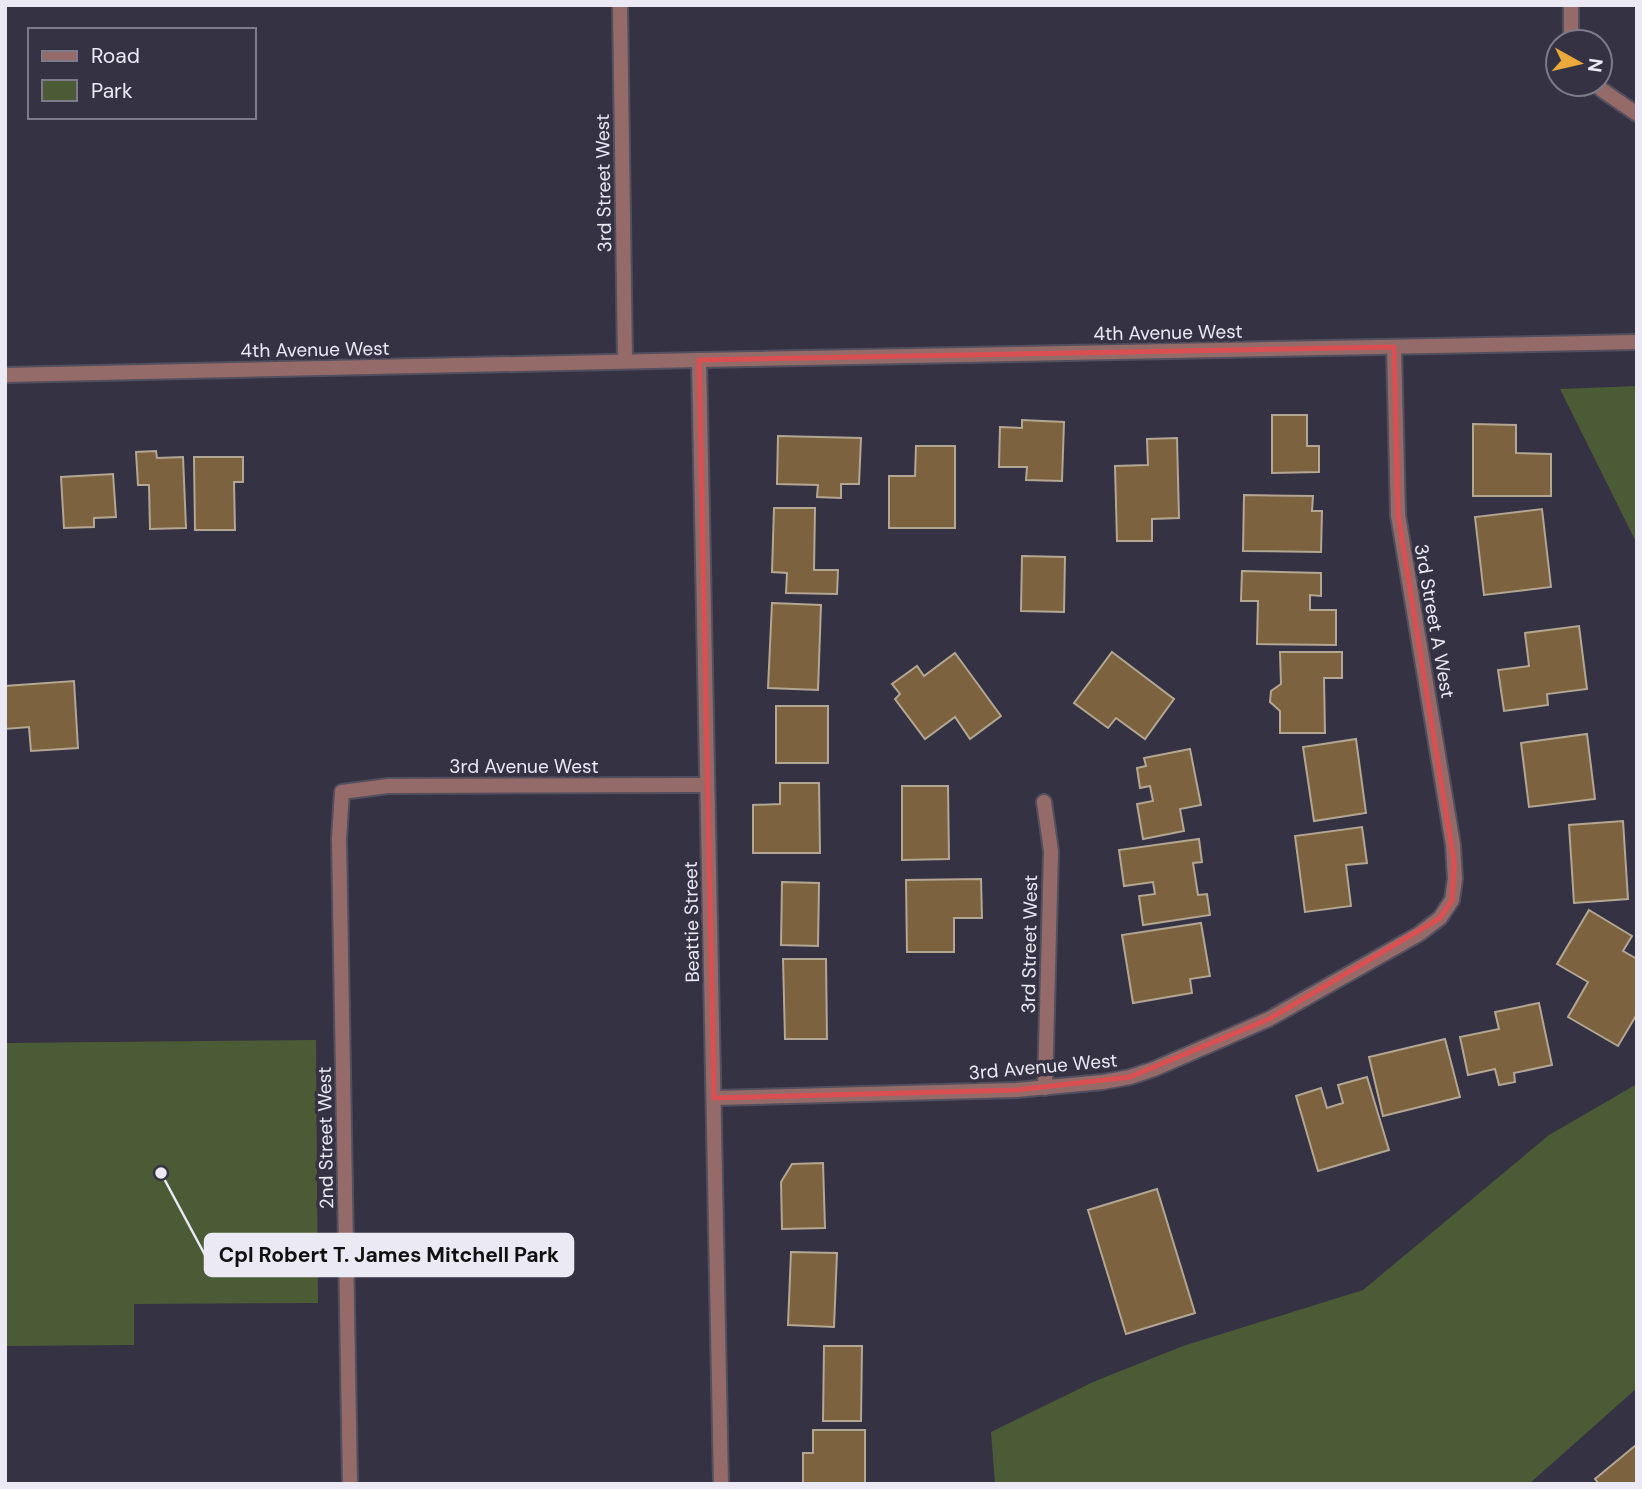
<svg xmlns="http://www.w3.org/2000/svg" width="1642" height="1489" viewBox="0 0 1642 1489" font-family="'DM Sans',sans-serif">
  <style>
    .green { fill: #4a5b36 }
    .building { fill: #7c623e; stroke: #b3a693; stroke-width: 2 }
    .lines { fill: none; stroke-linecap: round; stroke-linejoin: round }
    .minor-casing { stroke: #524f5f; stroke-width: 18 }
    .tertiary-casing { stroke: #524f5f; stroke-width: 18 }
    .minor { stroke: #956b69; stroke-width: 14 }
    .tertiary { stroke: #956b69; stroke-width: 14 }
    .marked { fill: none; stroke: #da4f51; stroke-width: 5; stroke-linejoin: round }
    .labels { text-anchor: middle; stroke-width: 7; stroke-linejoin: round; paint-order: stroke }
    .street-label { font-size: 19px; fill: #eae9f4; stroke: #353243 }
    .leader { fill: none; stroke: #eae9f4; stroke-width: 2.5 }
    .callout-dot { fill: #eae9f4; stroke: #353243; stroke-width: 2.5 }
    .callout { fill: #eae9f4; stroke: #eae9f4; stroke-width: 2.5 }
    .callout-label { font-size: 21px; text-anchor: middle; font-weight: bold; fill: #111 }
  </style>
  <rect width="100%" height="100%" fill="#353243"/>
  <!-- green -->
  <g class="green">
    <path d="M1637 386V544L1560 389Z"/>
    <path d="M316 1040 318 1303 134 1304V1345L5 1346V1043Z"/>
    <path d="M1637 1084V1388L1529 1484H995L991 1432 1093 1382 1183 1346 1363 1290 1549 1135Z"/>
  </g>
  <!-- building -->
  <g class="building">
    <path d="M1272 415H1307V446H1319V472L1272 473Z"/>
    <path d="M1022 420 1064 422 1062 481 1026 480 1027 467H999L1000 427 1022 428Z"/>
    <path d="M1473 424 1516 425V453L1551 454V496H1473Z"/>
    <path d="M778 436 861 438 859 484H841V498L817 497 818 485 777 484Z"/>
    <path d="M1177 438 1179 518 1152 519V541H1117L1115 466 1148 465 1147 439Z"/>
    <path d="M916 446H955V528H889V476H915Z"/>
    <path d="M156 451 157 458 183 457 186 528 150 529 149 485H138L136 452Z"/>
    <path d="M194 457H243V482H234L235 530H195Z"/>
    <path d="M113 474 116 517 94 518V527L64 528 61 477Z"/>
    <path d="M1244 495 1313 496 1312 511H1322L1321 552 1243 551Z"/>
    <path d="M774 508H815L814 570H838L837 594 786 593 787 573 772 572Z"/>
    <path d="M1542 509 1551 587 1484 595 1475 517Z"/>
    <path d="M1022 556 1065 557 1064 612 1021 611Z"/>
    <path d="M1242 571 1321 573V596L1310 595V610H1336V645L1257 644 1258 601H1241Z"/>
    <path d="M772 603 821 605 818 690 768 688Z"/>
    <path d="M1579 626 1587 689 1547 694 1548 705 1504 711 1498 670 1529 666 1525 633Z"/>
    <path d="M1112 652 1174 699 1145 739 1116 718 1108 728 1074 703Z"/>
    <path d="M1280 652H1342V678H1324L1325 733H1280V711L1270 702 1271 691 1281 684Z"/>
    <path d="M955 653 1001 716 970 739 955 717 925 739 895 699 900 694 892 684 917 666 924 676Z"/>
    <path d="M74 681 78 748 31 751 29 727 5 729V686Z"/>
    <rect x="776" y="706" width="52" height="57"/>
    <path d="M1587 734 1595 799 1529 807 1521 743Z"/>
    <path d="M1356 739 1366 813 1314 821 1303 747Z"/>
    <path d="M1190 749 1201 805 1180 809 1184 831 1143 839 1137 804 1153 801 1150 786 1140 788 1137 768 1146 766 1144 758Z"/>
    <path d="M780 783H819L820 853H753V805L780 804Z"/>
    <path d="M902 786H948L949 859 902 860Z"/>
    <path d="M1623 821 1628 899 1574 903 1569 825Z"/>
    <path d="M1362 827 1367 863 1346 865 1351 906 1305 912 1295 836Z"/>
    <path d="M1199 839 1202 862 1193 863 1198 895 1207 894 1210 915 1143 925 1139 896 1155 894 1153 882 1124 886 1119 850Z"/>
    <path d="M981 879 982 918H954V952H907L906 880Z"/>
    <path d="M782 882 819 883 818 946 781 945Z"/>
    <path d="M1589 910 1632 936 1623 951 1637 959V1014L1618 1046 1568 1017 1588 982 1557 964Z"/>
    <path d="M1201 923 1210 976 1190 979 1192 993 1133 1003 1122 935Z"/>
    <path d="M783 959H826L827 1039H785Z"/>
    <path d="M1539 1003 1552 1065 1514 1073 1515 1082 1499 1085 1495 1069 1468 1075 1460 1037 1499 1029 1495 1012Z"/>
    <path d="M1445 1039 1460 1097 1383 1116 1369 1057Z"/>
    <path d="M1367 1077 1389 1150 1318 1171 1296 1096 1321 1088 1327 1108 1343 1103 1338 1085Z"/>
    <path d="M823 1163 825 1228 782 1229 781 1182 792 1164Z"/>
    <path d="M1157 1189 1195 1313 1126 1334 1088 1210Z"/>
    <path d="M791 1252 837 1253 834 1327 788 1325Z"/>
    <path d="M824 1346H862L861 1421H823Z"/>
    <path d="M813 1430H865V1484H803V1453H813Z"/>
    <path d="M1636 1445 1637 1484H1599L1595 1479Z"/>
  </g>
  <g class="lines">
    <!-- minor casing -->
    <g class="minor-casing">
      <g id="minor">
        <path d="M620 5 625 361"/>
        <path d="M1571 5V42"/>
        <path d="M1596 84 1602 90 1637 114"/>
        <path d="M699 360 721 1484"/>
        <path d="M1044 802 1051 851 1045 1088"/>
        <path d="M714 1098 1016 1090 1103 1082 1130 1077 1154 1069 1269 1019 1419 934 1440 918 1452 900 1455 879 1453 845 1398 515 1394 347"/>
        <path d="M350 1484 339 838 342 792 388 786 707 785"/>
      </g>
    </g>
    <!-- tertiary casing -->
    <g class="tertiary-casing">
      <path id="tertiary" d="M5 375 699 360 1637 342"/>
    </g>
    <!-- minor -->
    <use href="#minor" class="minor"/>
    <!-- tertiary -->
    <use href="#tertiary" class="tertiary"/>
  </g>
  <!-- marked area -->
  <path class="marked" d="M1394 347 1398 515 1454 862 1452 900 1440 918 1269 1019 1130 1077 1016 1090 714 1098 699 360Z"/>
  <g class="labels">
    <!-- street labels -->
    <g class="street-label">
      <text transform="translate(603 183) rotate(-91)" y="7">3rd Street West</text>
      <text transform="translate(1168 332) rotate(-1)" y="7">4th Avenue West</text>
      <text transform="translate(315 349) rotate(-1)" y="7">4th Avenue West</text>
      <text transform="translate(1435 621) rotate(80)" y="7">3rd Street A West</text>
      <text x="524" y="773">3rd Avenue West</text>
      <text transform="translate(691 922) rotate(-91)" y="7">Beattie Street</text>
      <text transform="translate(1029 944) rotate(-89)" y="7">3rd Street West</text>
      <text transform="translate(1043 1066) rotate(-5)" y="7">3rd Avenue West</text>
      <text transform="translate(325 1138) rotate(-91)" y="7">2nd Street West</text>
    </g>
  </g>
  <!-- callouts -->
  <path class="leader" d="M161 1173L205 1255"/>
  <circle class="callout-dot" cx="161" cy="1173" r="7"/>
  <rect class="callout" x="205" y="1234" width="368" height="42" rx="7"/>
  <g class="callout-label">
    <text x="389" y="1262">Cpl Robert T. James Mitchell Park</text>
  </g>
  <!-- border -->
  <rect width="1642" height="1489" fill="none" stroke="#eae9f4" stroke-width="14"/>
  <!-- legend -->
  <rect x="28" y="28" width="228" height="91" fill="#353243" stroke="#7d7b8a" stroke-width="2"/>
  <rect x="42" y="51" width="35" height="10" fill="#956b69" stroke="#7d7b8a" stroke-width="2"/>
  <text x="91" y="63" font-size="21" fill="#eae9f4">Road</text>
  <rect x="42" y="80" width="35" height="21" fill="#4a5b36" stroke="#7d7b8a" stroke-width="2"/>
  <text x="91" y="98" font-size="21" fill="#eae9f4">Park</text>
  <!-- north arrow -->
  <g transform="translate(1579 63) rotate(98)"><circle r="33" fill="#353243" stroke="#7d7b8a" stroke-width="2"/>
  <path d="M0-5L12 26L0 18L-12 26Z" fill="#eca93b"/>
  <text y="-10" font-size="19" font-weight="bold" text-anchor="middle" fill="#eae9f4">N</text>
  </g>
</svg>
